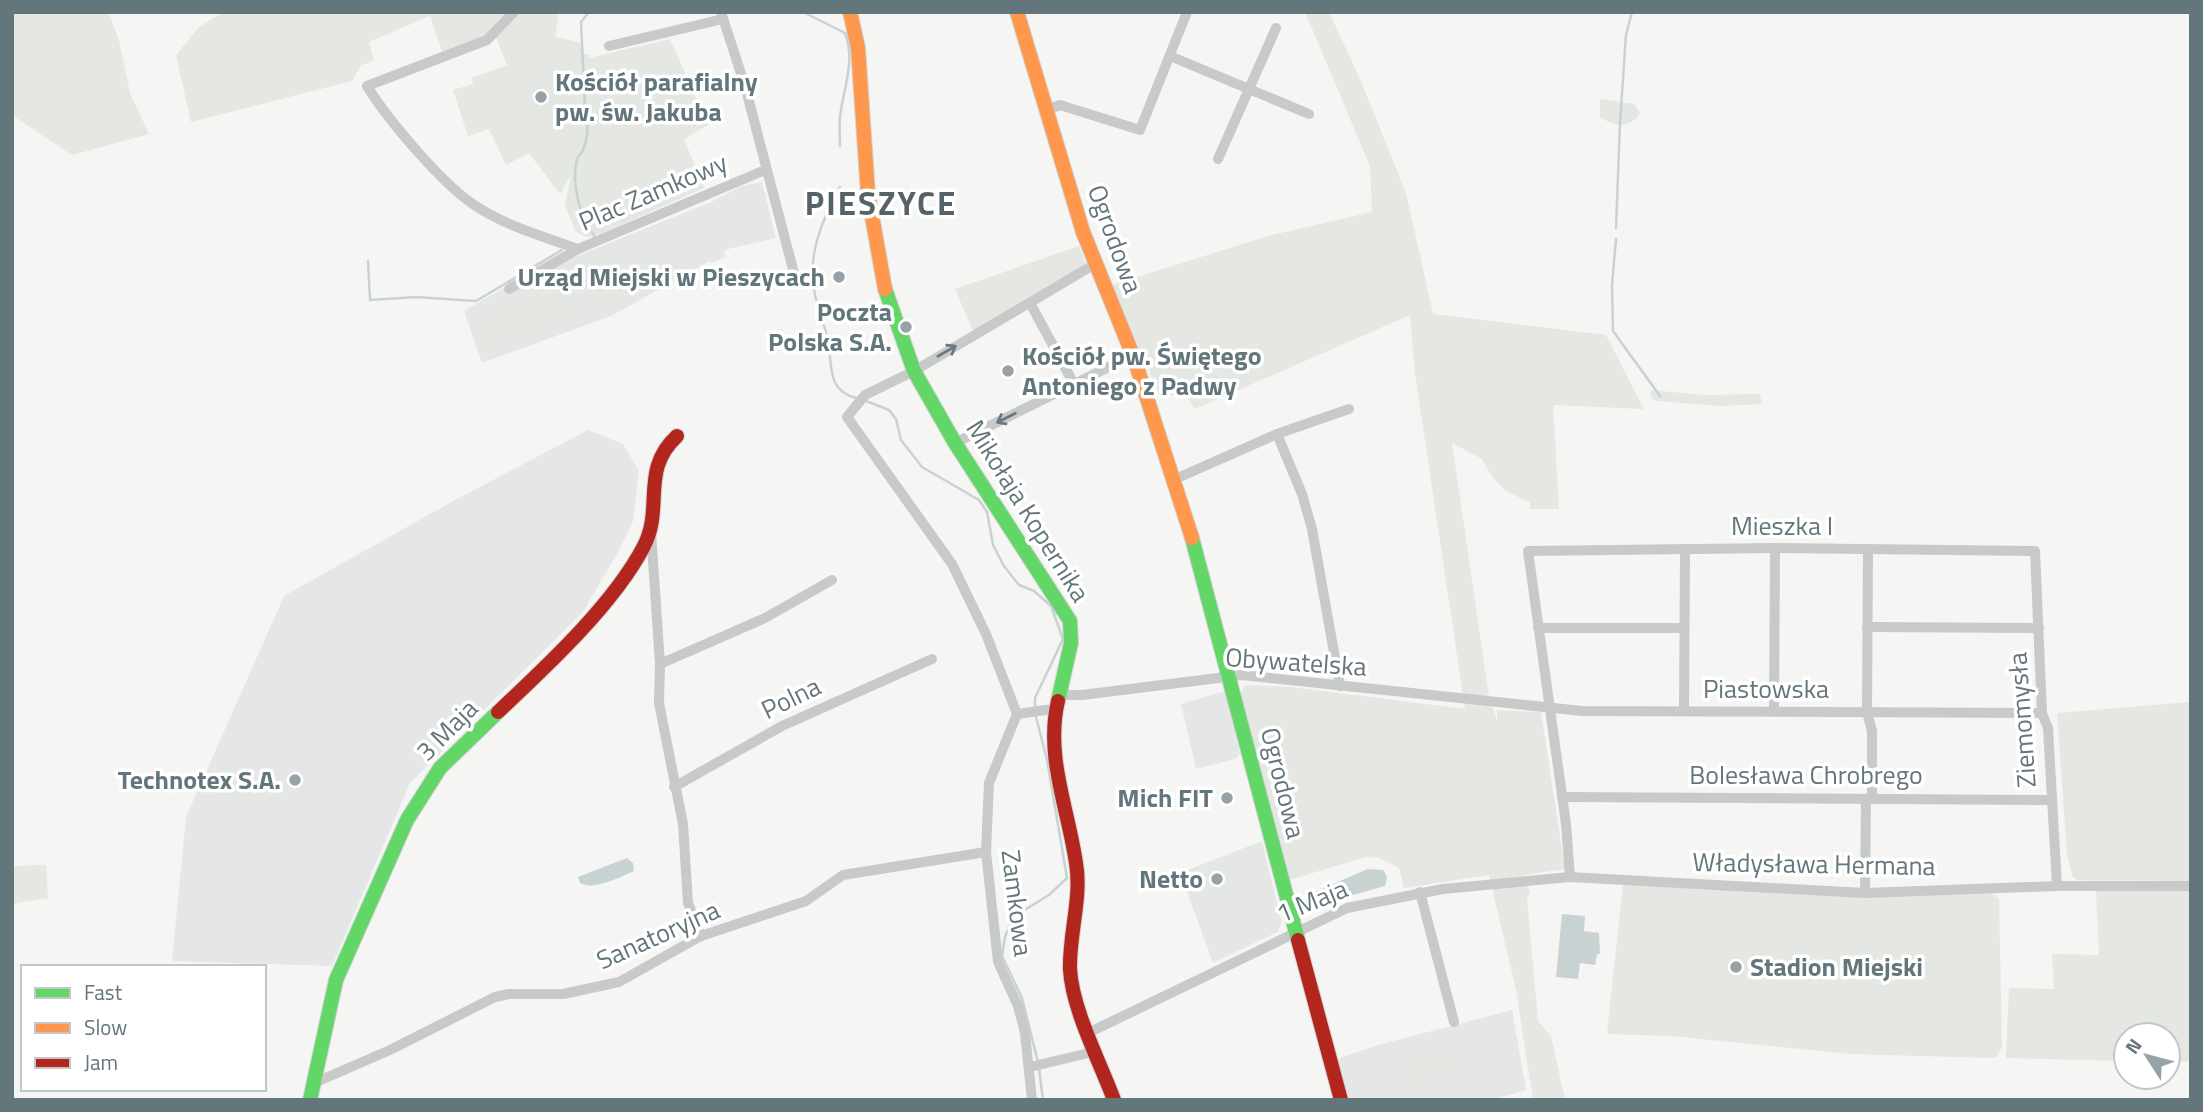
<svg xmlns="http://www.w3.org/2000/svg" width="2203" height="1112" viewBox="0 0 2203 1112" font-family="'Titillium Web',sans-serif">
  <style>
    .built { fill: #e5e7e6 }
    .green { fill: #e4e7e2 }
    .water { fill: #c8d2d3 }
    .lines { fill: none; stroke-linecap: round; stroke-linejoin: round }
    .stream { stroke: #c8d2d3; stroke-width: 2.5 }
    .fast-casing { stroke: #d1d2d2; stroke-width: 16 }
    .slow-casing { stroke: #d1d2d2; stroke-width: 16 }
    .jam-casing { stroke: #d1d2d2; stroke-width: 16 }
    .street { stroke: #c8caca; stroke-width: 10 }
    .fast { stroke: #63d668; stroke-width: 14 }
    .slow { stroke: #ff974d; stroke-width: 14 }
    .jam { stroke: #b3261e; stroke-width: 14 }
    .oneway { stroke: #687a80 }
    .poi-dot { fill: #96a2a6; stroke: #fff; stroke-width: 2.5 }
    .labels { text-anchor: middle; stroke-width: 7; stroke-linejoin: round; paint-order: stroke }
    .poi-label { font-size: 26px; font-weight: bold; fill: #63767c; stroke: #fff; text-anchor: end }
    .street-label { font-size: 26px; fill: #63767c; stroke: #fff }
    .district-label { font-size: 33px; font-weight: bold; letter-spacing: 2px; fill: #556368; stroke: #fff }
  </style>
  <rect width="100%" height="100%" fill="#f5f5f4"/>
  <!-- built -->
  <g class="built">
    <path d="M762 182 776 238 724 250 726 257 711 263 710 261 611 316 482 363 464 311 557 257 567 260 711 202 741 186Z"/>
    <path d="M588 430 623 444 639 471 633 521 618 552 583 612 410 783 332 966 172 961 186 817 284 596 455 500Z"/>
    <path d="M1225 691 1240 754 1235 759 1196 769 1181 704Z"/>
    <path d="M1262 841 1282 923 1277 932 1213 963 1180 873Z"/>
    <path d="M1512 1010 1526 1090 1493 1100H1350L1337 1059 1378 1045Z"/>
  </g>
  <!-- green -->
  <g class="green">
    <path d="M12 12H108L119 40 130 93 149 134 72 155 12 115Z"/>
    <path d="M223 12H559L555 37 579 42 583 54H589V58L670 39 708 125 684 139 704 188 603 233 588 237 576 232 565 206 571 175 560 194 529 153 506 165 489 129 468 136 453 90 473 84 472 78 507 65 493 30 479 40 443 54 430 16 369 42 374 61 361 65 352 81 191 122 176 55 199 27Z"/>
    <path d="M1305 12H1329L1360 79 1406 193 1433 314 1606 335 1644 409 1553 405 1559 509H1530V502L1507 492 1493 478 1482 459 1452 443 1489 697 1497 721V710L1541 712 1565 869 1524 875 1530 892 1527 898 1538 1021 1551 1036 1565 1100H1533L1516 990 1489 875 1404 888 1399 868 1379 858 1366 857 1289 880 1241 693 1245 685 1291 687 1465 709 1415 373 1410 315 1195 409 1183 391 1161 399 1112 285 1268 236 1372 212 1370 166Z"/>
    <path d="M1600 99 1634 104 1640 113C1630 129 1615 127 1600 117Z"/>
    <path d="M1079 246 1086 265 973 331 955 289Z"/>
    <path d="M614 253 629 304 600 312 586 262Z"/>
    <path d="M565 281 578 319 556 326 543 288Z"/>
    <path d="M543 292 555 327 483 352 471 317Z"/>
    <path d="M1650 390 1705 395 1760 394 1762 404 1721 406 1657 401 1651 398Z"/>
    <path d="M2191 702V881L2077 880 2072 876 2067 854 2057 713Z"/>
    <path d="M46 865 48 898 12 904V866Z"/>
    <path d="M1623 885 1991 893 1999 899 2002 1047 1996 1057 1990 1058 1850 1054 1671 1036 1607 1034Z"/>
    <path d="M2191 889V1061H2168V1035H2126V1061L2006 1058 2009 988 2054 989 2052 954 2099 955 2096 890Z"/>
    <path d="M1434 1053 1450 1057 1454 1068 1452 1076 1444 1079 1432 1076 1429 1058Z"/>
    <path d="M1425 1059 1431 1088 1414 1092 1408 1063Z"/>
  </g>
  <!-- water -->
  <g class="water">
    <path d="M627 858 633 863 634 871C620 877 594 891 580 883L578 877Z"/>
    <path d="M1368 869 1383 870 1387 877 1385 886 1321 904 1314 901V892Z"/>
    <path d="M1562 914 1585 916 1584 931 1599 933 1600 954H1597L1595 965 1580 963 1578 979 1556 977Z"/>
  </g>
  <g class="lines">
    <!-- stream -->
    <g class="stream">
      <path d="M589 12 581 22 585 108C589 120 588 138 583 150 581 155 578 155 577 159 571 185 580 217 595 237"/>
      <path d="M803 12 845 33C856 61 843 90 840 117 839 126 840 136 840 146"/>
      <path d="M840 187C822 220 806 257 815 295 819 311 825 326 828 342 833 366 826 390 856 398"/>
      <path d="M1616 228 1620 123 1626 35 1632 12"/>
      <path d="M1616 239 1612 285 1613 331 1660 396"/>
      <path d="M368 261 370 300 416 297 476 301 562 250"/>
      <path d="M866 401 889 410 896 419 901 440 922 467 979 500 987 512 993 545 1004 566 1019 585 1034 591 1051 606 1063 639 1035 698V707"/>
      <path d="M1035 713 1047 760 1067 878 1049 895 1013 917 1005 937 1002 956 1022 998 1038 1062"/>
      <path d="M1039 1068 1043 1100"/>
    </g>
    <!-- fast casing -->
    <g class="fast-casing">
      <g id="fast">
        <path d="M885 289 914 371 955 443 1070 621 1071 643 1058 701"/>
        <path d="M1192 538 1298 940"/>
        <path d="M310 1100 336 980 407 820 440 768 498 712"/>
      </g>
    </g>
    <!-- slow casing -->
    <g class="slow-casing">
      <g id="slow">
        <path d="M850 12 858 48 868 194 885 289"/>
        <path d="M1017 12 1083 232 1134 358 1192 538"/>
      </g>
    </g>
    <!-- jam casing -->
    <g class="jam-casing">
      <g id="jam">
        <path d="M1058 701C1045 756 1068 808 1076 863 1082 897 1069 934 1070 969 1072 1009 1100 1062 1114 1100"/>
        <path d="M498 712C546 667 614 604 644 546 664 507 640 470 677 436"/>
        <path d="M1298 940 1341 1100"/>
      </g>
    </g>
    <!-- street -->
    <g class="street">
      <path d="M514 12 487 40 367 86C388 120 445 188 479 208 509 227 545 237 578 249L765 170"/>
      <path d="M721 12 745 86 795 277"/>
      <path d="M609 46 723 19"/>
      <path d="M1170 56 1309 114"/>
      <path d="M1047 110 1060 105 1140 130 1187 12"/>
      <path d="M1218 159 1276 28"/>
      <path d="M509 289 578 249"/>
      <path d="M1030 303 1074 384"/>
      <path d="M1277 434 1302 494 1312 529 1340 686"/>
      <path d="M955 443 1133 355"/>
      <path d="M1173 480 1277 434 1349 409"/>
      <path d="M651 532 660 664 659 703 683 824 688 903 701 936"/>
      <path d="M1868 549 1867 712 1872 731V799"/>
      <path d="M1867 627 2039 628"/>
      <path d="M1538 628H1684"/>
      <path d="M660 664 765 618 832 580"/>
      <path d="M1058 695H1082L1242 675 1582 711 2042 713"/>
      <path d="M1684 711 1685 551"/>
      <path d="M1774 711 1775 548"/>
      <path d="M1017 714 1053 709"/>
      <path d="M674 787 782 726 932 659"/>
      <path d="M1562 797 2050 800"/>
      <path d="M1570 877 1566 824 1528 551 1775 548 2035 551 2042 713 2048 728 2057 886"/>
      <path d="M1420 892 1454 1022"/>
      <path d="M1865 893 1866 799"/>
      <path d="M1090 1032 1347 908 1443 889 1570 877 1865 893 2057 886H2191"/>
      <path d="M1030 1067 1097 1051"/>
      <path d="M314 1083 390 1050 495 997 509 994H563L619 982 701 936 806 901 843 875 986 852"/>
      <path d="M1032 1100 1025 1033 1018 1006 998 962 986 852 989 783 1017 714 986 634 952 564 847 417 865 395 914 371 1095 264"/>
    </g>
    <!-- fast -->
    <use href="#fast" class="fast"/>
    <!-- slow -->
    <use href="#slow" class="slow"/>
    <!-- jam -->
    <use href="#jam" class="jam"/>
  </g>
  <!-- one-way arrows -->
  <defs><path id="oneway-shaft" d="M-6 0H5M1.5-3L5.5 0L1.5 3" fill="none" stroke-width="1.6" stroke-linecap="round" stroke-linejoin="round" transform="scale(1.75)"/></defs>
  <g class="oneway">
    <use href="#oneway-shaft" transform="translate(947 351) rotate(-30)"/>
    <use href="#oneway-shaft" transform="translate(1006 418) rotate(153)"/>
  </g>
  <!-- markers -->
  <g class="poi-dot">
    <circle cx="541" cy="97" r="7"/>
    <circle cx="839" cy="277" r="7"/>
    <circle cx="906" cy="327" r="7"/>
    <circle cx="1008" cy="371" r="7"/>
    <circle cx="295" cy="780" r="7"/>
    <circle cx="1227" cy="798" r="7"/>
    <circle cx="1217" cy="879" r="7"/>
    <circle cx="1736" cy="967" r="7"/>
  </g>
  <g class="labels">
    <!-- poi labels -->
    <g class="poi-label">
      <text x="555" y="91" text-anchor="start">Kościół parafialny<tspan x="555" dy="30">pw. św. Jakuba</tspan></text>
      <text x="825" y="286">Urząd Miejski w Pieszycach</text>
      <text x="892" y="321">Poczta<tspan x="892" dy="30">Polska S.A.</tspan></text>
      <text x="1022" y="365" text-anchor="start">Kościół pw. Świętego<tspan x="1022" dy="30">Antoniego z Padwy</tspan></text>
      <text x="281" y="789">Technotex S.A.</text>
      <text x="1213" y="807">Mich FIT</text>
      <text x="1203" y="888">Netto</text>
      <text x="1750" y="976" text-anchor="start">Stadion Miejski</text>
    </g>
    <!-- street labels -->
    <g class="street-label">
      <text transform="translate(653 192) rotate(-23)" y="9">Plac Zamkowy</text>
      <text transform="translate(1115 239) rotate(70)" y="9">Ogrodowa</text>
      <text transform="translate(1028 511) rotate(58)" y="9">Mikołaja Kopernika</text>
      <text x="1782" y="535">Mieszka I</text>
      <text transform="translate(1296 662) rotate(4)" y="9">Obywatelska</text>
      <text x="1766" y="698">Piastowska</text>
      <text transform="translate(791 698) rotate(-26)" y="9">Polna</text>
      <text transform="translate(2022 720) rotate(-94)" y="9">Ziemomysła</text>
      <text transform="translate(447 730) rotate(-45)" y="9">3 Maja</text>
      <text x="1806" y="784">Bolesława Chrobrego</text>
      <text transform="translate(1283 783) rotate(76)" y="9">Ogrodowa</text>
      <text transform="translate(1814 864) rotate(1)" y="9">Władysława Hermana</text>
      <text transform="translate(1312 901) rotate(-22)" y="9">1 Maja</text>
      <text transform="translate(1017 903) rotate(83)" y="9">Zamkowa</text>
      <text transform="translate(658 935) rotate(-24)" y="9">Sanatoryjna</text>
    </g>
    <!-- district labels -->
    <g class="district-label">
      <text x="881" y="215">PIESZYCE</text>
    </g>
  </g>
  <!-- border -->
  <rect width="2203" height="1112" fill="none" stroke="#63767c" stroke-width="28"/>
  <!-- legend -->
  <rect x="21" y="965" width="245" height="126" fill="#ffffff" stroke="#c1c8cb" stroke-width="2"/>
  <rect x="35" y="988" width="35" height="10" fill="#63d668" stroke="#c1c8cb" stroke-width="2"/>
  <text x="84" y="1000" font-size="21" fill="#63767c">Fast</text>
  <rect x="35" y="1023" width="35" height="10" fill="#ff974d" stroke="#c1c8cb" stroke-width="2"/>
  <text x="84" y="1035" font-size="21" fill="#63767c">Slow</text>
  <rect x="35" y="1058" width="35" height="10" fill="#b3261e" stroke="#c1c8cb" stroke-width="2"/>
  <text x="84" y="1070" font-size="21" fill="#63767c">Jam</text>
  <!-- north arrow -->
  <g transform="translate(2147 1056) rotate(306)"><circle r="33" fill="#ffffff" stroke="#c1c8cb" stroke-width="2"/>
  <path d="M0-5L12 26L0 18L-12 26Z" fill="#96a2a6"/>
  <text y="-10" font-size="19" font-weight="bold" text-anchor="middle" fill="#63767c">N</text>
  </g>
</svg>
